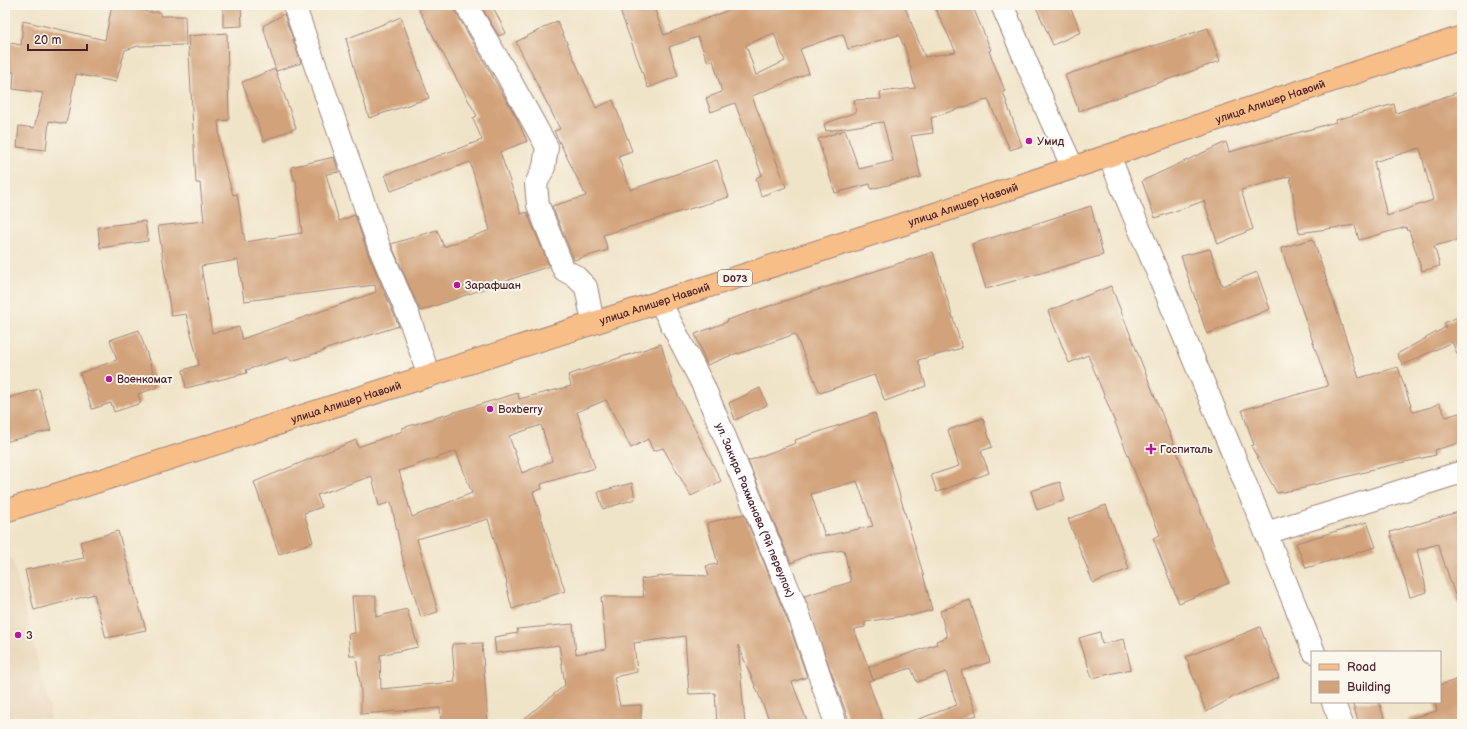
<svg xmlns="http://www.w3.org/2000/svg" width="1467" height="729" viewBox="0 0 1467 729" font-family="'Balsamiq Sans',sans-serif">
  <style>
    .built { fill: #e8d4b7 }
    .building { fill: #d2a37a; fill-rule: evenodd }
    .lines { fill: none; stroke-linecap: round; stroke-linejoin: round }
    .minor-casing { stroke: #9d827a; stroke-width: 24 }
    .major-casing { stroke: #9d827a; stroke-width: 24 }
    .minor { stroke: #fff; stroke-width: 22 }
    .major { stroke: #f7be88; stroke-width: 22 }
    .poi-dot { fill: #b5179e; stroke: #fbf7ec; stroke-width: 1.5 }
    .labels { text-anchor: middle; stroke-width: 4; stroke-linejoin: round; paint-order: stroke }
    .shield { fill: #fbf7ec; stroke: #7f6065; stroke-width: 1 }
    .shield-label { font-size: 10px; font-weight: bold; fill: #4a1f2b }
    .street-label { font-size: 11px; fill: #4a1f2b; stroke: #fbf7ec }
    .poi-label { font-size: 11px; fill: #4a1f2b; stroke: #fbf7ec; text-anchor: start }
  </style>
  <rect width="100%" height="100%" fill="#fbf7ec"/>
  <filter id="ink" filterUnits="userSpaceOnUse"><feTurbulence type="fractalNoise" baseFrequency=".025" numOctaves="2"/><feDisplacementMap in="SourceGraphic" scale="8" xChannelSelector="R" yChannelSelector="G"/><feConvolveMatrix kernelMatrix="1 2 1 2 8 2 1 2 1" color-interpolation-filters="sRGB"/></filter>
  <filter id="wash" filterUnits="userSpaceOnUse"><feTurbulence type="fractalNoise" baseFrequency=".012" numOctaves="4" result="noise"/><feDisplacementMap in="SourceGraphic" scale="16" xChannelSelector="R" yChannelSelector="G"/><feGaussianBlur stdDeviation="0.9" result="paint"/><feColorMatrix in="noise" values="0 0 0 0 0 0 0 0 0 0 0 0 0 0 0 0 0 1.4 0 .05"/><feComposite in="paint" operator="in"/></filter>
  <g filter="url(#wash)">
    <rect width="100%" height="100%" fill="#f0e4c8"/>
    <!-- built -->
    <path class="built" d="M12 558 50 709V724H5V560Z"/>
    <g id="blocks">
      <!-- building -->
      <g class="building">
        <path d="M112 5H146L145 12H160V16H185L186 45 138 46 125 50 116 82 76 74 66 124 49 121 46 150 17 147 19 126 34 128 43 93 13 89 14 72 5 71V42L21 45 23 21 105 40Z"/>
        <path d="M223 5H241L242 26 223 27Z"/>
        <path d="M418 5H454L455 11 516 117 527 141 500 152 521 214 527 212 549 266 420 311 391 244 437 230 444 247 490 230 470 162 391 191 385 175 482 140 473 118 477 116 419 10 420 9Z"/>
        <path d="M480 5H492L506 33 499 36Z"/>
        <path d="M618 5H653L664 35 742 5H904L925 57 956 52 934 5H972L991 50 989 51 1005 91 1003 92 1022 146 1010 150 988 99 931 118 933 133 911 136 921 177 871 189 870 184 835 193 818 139 845 130 859 169 893 161 883 122 826 131 824 124 856 112 854 100 881 99 880 92 915 88 906 51 899 35 848 49 843 34 800 49 809 73 752 96 786 187 761 196 756 178 762 175 735 103 711 112 706 98 722 92 713 60 708 62 698 37 669 47 678 76 648 88ZM774 33 785 61 756 75 746 45Z"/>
        <path d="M1035 5H1069L1081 32 1053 45Z"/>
        <path d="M284 14 301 63 276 71 263 26Z"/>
        <path d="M401 17 429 98 369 118 346 39Z"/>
        <path d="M557 21 596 108 613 100 632 151 618 156 630 190 717 160 729 197 603 235 608 250 574 260 552 206 586 196 554 131 560 129 516 42Z"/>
        <path d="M1208 28 1220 61 1079 111 1065 75Z"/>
        <path d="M227 33 229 120 218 121 221 153 233 195 237 194 245 242 302 233 296 180H294L291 167 334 157 339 172 326 174 339 221 355 215 368 254 399 326 323 350 324 351 291 361 289 357 246 370 247 373 186 388 183 370 199 365 186 314 171 316 158 226 204 221 200 183H196L188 36ZM238 260 244 301 375 285 376 292 242 339 239 327 212 333 201 266Z"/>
        <path d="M275 69 296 128 264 141 242 82Z"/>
        <path d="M1462 91V239L1434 246 1440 266 1422 271 1409 230 1407 231 1406 227 1359 240 1355 225 1299 233 1290 176 1241 190 1253 229 1218 244 1204 201 1155 218 1142 181 1226 142 1229 152 1336 122V120L1394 104 1396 113ZM1420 148 1433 200 1387 216 1374 162Z"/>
        <path d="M1091 206 1103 255 986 289 972 244Z"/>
        <path d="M145 221 148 241 100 248 98 227Z"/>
        <path d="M1313 239 1359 378 1398 367 1413 412 1431 407 1439 403 1446 417 1462 412V442L1435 450 1436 455 1369 470V471L1305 487V488L1277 493 1251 446 1254 445 1242 410 1328 386 1281 248Z"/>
        <path d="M1210 249 1222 286 1257 272 1270 309 1207 334 1181 256Z"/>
        <path d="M933 252 962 348 918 360 926 386 885 401 874 375 820 393 795 334 738 354 737 353 707 365 695 334 727 322V320Z"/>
        <path d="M1111 286 1229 583 1179 603 1153 538 1160 535 1088 355 1069 363 1048 311Z"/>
        <path d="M1462 315V365L1452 342 1403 365 1397 354 1446 327 1444 323Z"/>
        <path d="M139 330 158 387 138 394 141 403 114 412 111 403 92 409 80 373 117 360 110 340Z"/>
        <path d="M661 344 673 385 721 481 691 496 663 448 653 451 648 439 631 448 606 400 577 412 595 468 541 484 542 489 533 492 565 591 512 609 506 584 507 583 488 519 417 539 438 612 421 617 403 560 391 502 379 506 372 476 317 495 322 507 304 513 313 542 279 554 254 482 356 440 358 447 403 431 402 428 518 393 519 399 571 386 568 375ZM541 425 552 461 522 473 509 436ZM456 451 472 493 412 517 399 471Z"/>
        <path d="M760 388 767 405 735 420 729 403Z"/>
        <path d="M39 389 51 430 5 442V399Z"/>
        <path d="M875 413 922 570 932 610 910 616 909 615 865 622V627L854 629 873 680 868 681 884 724H850L804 596 851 582 844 550 808 555 791 563 748 461 796 443 795 440ZM857 481 873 526 825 536 811 494Z"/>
        <path d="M983 418 992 447 981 451 989 473 937 492 931 475 959 466 948 430Z"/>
        <path d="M1060 482 1065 500 1037 510 1031 491Z"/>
        <path d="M632 483 635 499 603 509 598 492Z"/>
        <path d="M1106 505 1129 569 1093 583 1068 519Z"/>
        <path d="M1462 511V606L1459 607 1438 544 1417 550 1427 592 1410 597 1390 532Z"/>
        <path d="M744 514 787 619 807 677 792 682 808 724H771L738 645 745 724H717L715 693 689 694 685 636 634 643 637 672 614 677 620 706 641 705V724H518L565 685 559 645 496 653 494 637 518 633 517 629 573 624 576 654 606 649 601 597H644L641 579 671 575 709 576 706 566 718 564 707 523Z"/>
        <path d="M1367 522 1376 547 1306 568 1296 543Z"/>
        <path d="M118 531 146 630 106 638 94 594 34 610 25 570 84 558 80 542Z"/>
        <path d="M352 596H376V617L407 609 418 647 380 655 381 689 455 682 452 644 482 643 488 724H441L440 708 361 714V691L356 656H350L348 634 355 633Z"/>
        <path d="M970 600 990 662 961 671 977 715 949 724H911V722L957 705 946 672 917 682 911 668 873 680 869 667 937 644 936 641 947 637 940 611Z"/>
        <path d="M1260 627 1279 678 1232 697V698L1206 712 1186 657Z"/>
        <path d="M1100 632 1102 644 1124 639 1131 669 1092 678 1079 638Z"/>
        <path d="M1462 678V724H1409L1408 719 1437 711 1435 702H1440V685Z"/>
        <path d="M1352 702H1379L1386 724H1359Z"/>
      </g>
    </g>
  </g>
  <g filter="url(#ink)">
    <use href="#blocks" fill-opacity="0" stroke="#9d827a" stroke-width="1"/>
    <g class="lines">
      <!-- minor casing -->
      <g class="minor-casing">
        <g id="minor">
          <path d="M294 5 380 249 409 317 429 376"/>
          <path d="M466 5 506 73 547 147 544 167 536 184 538 205 564 270 575 276 586 287 593 323"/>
          <path d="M1002 5 1051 120 1073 168"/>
          <path d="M1109 156 1266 533 1314 652"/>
          <path id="s1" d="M660 302 703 385 730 449 799 615 836 724"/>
          <path d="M1266 533 1462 472"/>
          <path d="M1333 702 1342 724"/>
        </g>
      </g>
      <!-- major casing -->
      <g class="major-casing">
        <g id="major">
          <path id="s2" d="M5 511 938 213 1462 37"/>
        </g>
      </g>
      <!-- minor -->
      <use href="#minor" class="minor"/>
      <!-- major -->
      <use href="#major" class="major"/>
    </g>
  </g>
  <!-- markers -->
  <g class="poi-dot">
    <circle cx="1029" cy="141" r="4"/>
    <circle cx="457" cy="285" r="4"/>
    <circle cx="109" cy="379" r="4"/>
    <circle cx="490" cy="409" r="4"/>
    <path d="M1149 443h4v4h4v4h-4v4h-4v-4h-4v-4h4z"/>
    <circle cx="18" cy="635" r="4"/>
  </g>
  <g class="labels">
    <!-- shield labels -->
    <rect class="shield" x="718" y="270" width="34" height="16" rx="3"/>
    <g class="shield-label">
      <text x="735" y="282">D073</text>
    </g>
    <!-- street labels -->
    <g class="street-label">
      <text dy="4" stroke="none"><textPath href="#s2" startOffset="1330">улица Алишер Навоий</textPath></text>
      <text dy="4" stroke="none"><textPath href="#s2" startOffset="1006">улица Алишер Навоий</textPath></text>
      <text dy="4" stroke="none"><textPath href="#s2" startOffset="682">улица Алишер Навоий</textPath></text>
      <text dy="4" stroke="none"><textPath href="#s2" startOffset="358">улица Алишер Навоий</textPath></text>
      <text dy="4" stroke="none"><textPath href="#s1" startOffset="229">ул. Закира Рахманова (9й переулок)</textPath></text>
    </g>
    <!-- poi labels -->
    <g class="poi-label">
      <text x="1037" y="145">Умид</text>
      <text x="465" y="289">Зарафшан</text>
      <text x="117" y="383">Военкомат</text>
      <text x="498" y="413">Boxberry</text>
      <text x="1160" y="453">Госпиталь</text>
      <text x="26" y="639">3</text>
    </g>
  </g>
  <!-- margin -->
  <rect width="1467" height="729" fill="none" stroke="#fbf7ec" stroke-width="20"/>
  <!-- legend -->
  <rect x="1311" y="651" width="130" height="52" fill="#fbf7ec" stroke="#b4a19f"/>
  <rect x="1319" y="664" width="20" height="6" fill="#f7be88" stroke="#b4a19f"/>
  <text x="1347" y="671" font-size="12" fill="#4a1f2b">Road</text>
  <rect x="1319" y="681" width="20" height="12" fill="#d2a37a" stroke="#b4a19f"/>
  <text x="1347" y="691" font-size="12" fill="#4a1f2b">Building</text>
  <!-- scale -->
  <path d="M28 44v6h59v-6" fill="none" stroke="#4a1f2b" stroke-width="2"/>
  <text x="34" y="44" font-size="12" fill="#4a1f2b" stroke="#fbf7ec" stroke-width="3" paint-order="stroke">20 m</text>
</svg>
